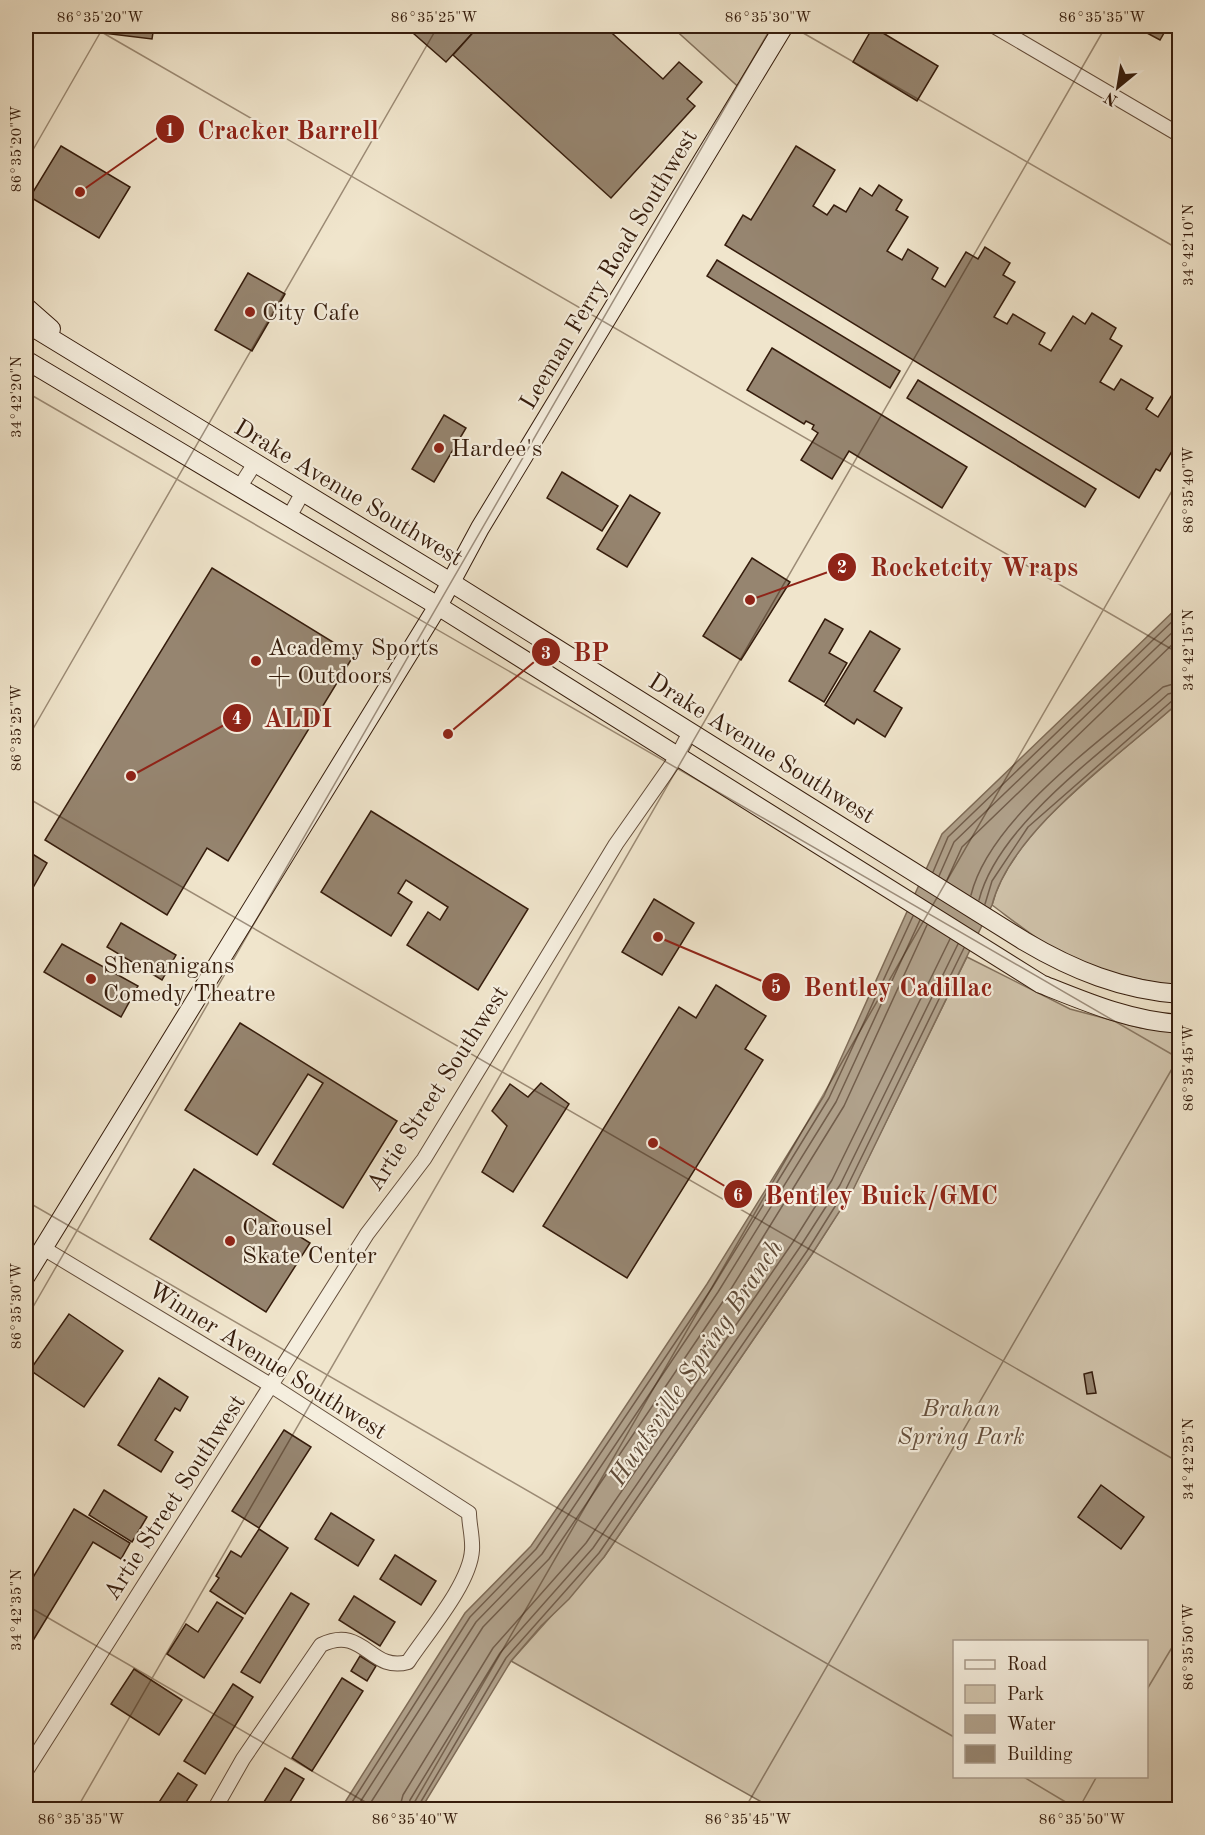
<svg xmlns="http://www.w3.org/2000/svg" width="1205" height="1835" viewBox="0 0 1205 1835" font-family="'Old Standard TT',serif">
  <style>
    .green { fill: #d0c3ab; stroke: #82705c; stroke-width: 1.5; fill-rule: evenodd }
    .water { fill: #b0a18b; stroke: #7f6c58; stroke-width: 1.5 }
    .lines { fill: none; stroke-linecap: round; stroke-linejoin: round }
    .shore { stroke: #725e4c; stroke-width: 1.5 }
    .building { fill: #968570; stroke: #351c0c; stroke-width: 1.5 }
    .street-casing { stroke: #644e3c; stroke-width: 16 }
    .secondary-casing { stroke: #351c0c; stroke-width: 20 }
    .street { stroke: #f5eede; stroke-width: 14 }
    .secondary { stroke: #f5eede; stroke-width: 18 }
    .ticks { fill: none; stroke: #351c0c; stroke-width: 1.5; stroke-opacity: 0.45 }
    .poi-dot { fill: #8f2418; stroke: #f5eede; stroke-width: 2 }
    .labels { text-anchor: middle; stroke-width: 4.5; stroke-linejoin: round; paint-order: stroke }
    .street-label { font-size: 24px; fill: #351c0c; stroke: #f5eede }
    .poi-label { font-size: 24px; fill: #351c0c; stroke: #f5eede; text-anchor: start }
    .park-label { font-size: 24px; font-style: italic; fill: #644e3c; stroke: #f5eede }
    .water-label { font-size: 26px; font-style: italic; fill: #604b38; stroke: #f5eede }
    .leader { fill: none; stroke: #8f2418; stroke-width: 2 }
    .callout-dot { fill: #8f2418; stroke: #f5eede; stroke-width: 2 }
    .mark-label { font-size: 18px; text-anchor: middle; font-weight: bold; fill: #fff }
    .callout-label { font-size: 26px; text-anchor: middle; font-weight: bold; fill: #8f2418; stroke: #f5eede; stroke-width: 4.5; stroke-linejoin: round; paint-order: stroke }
    .neatline { fill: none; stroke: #351c0c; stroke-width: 2 }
    .ticks-label { font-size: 15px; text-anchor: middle; fill: #351c0c }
  </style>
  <rect width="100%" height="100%" fill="#f0e5cc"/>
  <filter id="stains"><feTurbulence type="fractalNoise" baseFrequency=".00333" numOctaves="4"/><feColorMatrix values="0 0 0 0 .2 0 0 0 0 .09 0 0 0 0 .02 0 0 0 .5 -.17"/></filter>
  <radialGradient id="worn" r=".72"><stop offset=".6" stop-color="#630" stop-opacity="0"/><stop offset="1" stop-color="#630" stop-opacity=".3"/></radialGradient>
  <!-- green -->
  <g class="green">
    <path d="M671 26H784L743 91Z"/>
    <path d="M1179 702V987C1147 981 1112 975 1081 962 1049 950 1019 925 992 905 1011 829 1121 755 1179 702Z"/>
    <path d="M967 957 1070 1009 1141 1028 1179 1032V1809H774L511 1661 604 1557 812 1254 852 1191ZM954 1642H1146V1776H954Z"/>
  </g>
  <!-- water -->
  <path class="water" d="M1179 606V702C1121 755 1011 829 992 905L852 1192 812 1254 604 1557 569 1599 541 1626 511 1661 421 1809 340 1810 465 1613 531 1546 583 1470 707 1284 824 1096 942 834Z"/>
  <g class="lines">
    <!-- shore -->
    <g class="shore">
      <path d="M933 872 948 837 1180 614"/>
      <path d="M939 876 954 842 1180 625"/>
      <path d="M947 880 962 847 1180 637"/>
      <path d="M971 895C990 817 1103 740 1163 687L1180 682"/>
      <path d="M979 900C999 822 1109 748 1168 694L1180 691"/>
      <path d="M985 904 992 881 1028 827 1173 700 1180 698"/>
      <path d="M347 1810 470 1617 536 1549 712 1288 829 1098 913 916"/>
      <path d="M355 1810 476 1622 542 1554 718 1292 836 1102 920 920"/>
      <path d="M366 1810 483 1627 549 1559 726 1297 844 1106 927 925"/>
      <path d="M399 1810 403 1795 493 1648 586 1543 793 1242 832 1180 950 939"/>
      <path d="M408 1810 410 1800 500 1653 593 1548 800 1247 840 1185 958 944"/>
      <path d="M416 1810 506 1658 599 1553 807 1251 846 1189 964 948"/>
    </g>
  </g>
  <!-- building -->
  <g class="building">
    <path d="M45 26H154L152 39Z"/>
    <path d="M405 26H479L446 62Z"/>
    <path d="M479 26H590L597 32 604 26 663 79 679 62 702 82 687 99 695 106 611 198 453 55Z"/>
    <path d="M1134 26H1168L1160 40Z"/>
    <path d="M873 27 938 66 917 101 853 62Z"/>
    <path d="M61 146 130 187 99 238 30 197Z"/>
    <path d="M796 146 835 170 813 206 827 215 834 205 846 212 860 188 872 196 879 185 902 200 896 210 908 217 887 251 902 260 908 249 938 268 932 279 945 287 966 252 978 259 985 247 1010 263 1003 275 1015 282 994 317 1007 324 1013 314 1045 333 1039 344 1051 351 1073 316 1085 324 1092 313 1116 328 1110 339 1122 346 1100 382 1114 390 1121 379 1153 398 1146 409 1158 417 1180 382V438L1160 471 1156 469 1139 498 725 245 743 215 751 220Z"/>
    <path d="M717 260 900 371 890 388 707 276Z"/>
    <path d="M248 273 285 294 252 351 215 330Z"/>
    <path d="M772 348 967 467 942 508 849 451 832 479 801 460 818 433 812 429 814 425 806 421 804 424 747 390Z"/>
    <path d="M918 380 1096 489 1085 507 907 398Z"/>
    <path d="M444 415 466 428 434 482 412 469Z"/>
    <path d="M562 472 618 506 602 531 547 498Z"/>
    <path d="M630 495 660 513 627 567 597 549Z"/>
    <path d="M752 558 790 582 741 660 703 636Z"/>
    <path d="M212 568 354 655 228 861 207 848 167 915 45 840Z"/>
    <path d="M825 619 843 629 829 653 847 663 824 702 789 681Z"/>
    <path d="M870 631 900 649 874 691 902 708 885 737 857 719 854 724 825 705Z"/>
    <path d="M371 811 528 909 478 990 407 945 428 912 440 920 448 907 406 880 398 893 412 902 391 936 321 892Z"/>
    <path d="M26 850 47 863 26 900Z"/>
    <path d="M654 899 694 923 662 975 622 952Z"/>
    <path d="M121 923 176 955 162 980 107 947Z"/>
    <path d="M62 944 138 986 121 1017 44 972Z"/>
    <path d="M716 985 766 1016 745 1049 763 1060 627 1278 543 1226 679 1007 696 1018Z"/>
    <path d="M240 1023 397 1121 343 1208 273 1164 323 1083 308 1074 257 1155 185 1110Z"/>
    <path d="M541 1083 569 1104 513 1192 482 1172 507 1126 492 1111 510 1084 528 1097Z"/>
    <path d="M194 1169 310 1243 266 1312 150 1239Z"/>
    <path d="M69 1314 123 1351 84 1407 30 1370Z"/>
    <path d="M1092 1372 1096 1393 1087 1394 1084 1374Z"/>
    <path d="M159 1378 188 1397 180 1411 175 1408 155 1440 173 1452 161 1472 118 1445Z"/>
    <path d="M284 1430 311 1447 259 1528 232 1511Z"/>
    <path d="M1101 1485 1144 1517 1121 1549 1078 1517Z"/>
    <path d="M104 1490 147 1517 132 1542 89 1515Z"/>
    <path d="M74 1509 130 1543 121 1559 93 1542 26 1652V1589Z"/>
    <path d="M331 1513 374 1540 358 1566 315 1539Z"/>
    <path d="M259 1529 288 1548 245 1614 210 1591 219 1578 216 1576 231 1551 241 1557Z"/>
    <path d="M395 1555 436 1581 421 1605 380 1579Z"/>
    <path d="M291 1593 309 1604 260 1683 241 1672Z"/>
    <path d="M354 1596 395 1622 380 1646 339 1620Z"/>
    <path d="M217 1602 243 1618 204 1678 167 1654 186 1624 198 1632Z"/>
    <path d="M360 1656 376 1666 367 1681 351 1671Z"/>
    <path d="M134 1669 182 1700 159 1735 111 1704Z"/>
    <path d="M342 1678 363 1691 312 1771 292 1758Z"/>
    <path d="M233 1684 253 1697 205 1774 184 1761Z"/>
    <path d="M285 1768 304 1779 285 1810H259Z"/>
    <path d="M178 1773 197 1785 181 1810H154Z"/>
  </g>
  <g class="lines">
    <!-- street casing -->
    <g class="street-casing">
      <g id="street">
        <path d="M994 26 1180 135"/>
        <path d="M239 488 255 463"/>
        <path d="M289 517 303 492"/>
        <path d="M43 1248 272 1386 469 1513C469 1524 473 1538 472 1550 470 1584 427 1633 408 1662 370 1673 364 1624 321 1645L243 1759 214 1810"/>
        <path d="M26 1771 367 1234 424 1159 616 844 677 757 690 732"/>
      </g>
    </g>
    <!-- secondary casing -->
    <g class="secondary-casing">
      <g id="secondary">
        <path d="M26 307 51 329"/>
        <path d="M26 323 452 583 1024 941C1073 970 1122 990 1180 994"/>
        <path d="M26 360 438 606 1041 984C1086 1002 1130 1021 1180 1024"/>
        <path d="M26 1276 438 606 480 528 784 26"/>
      </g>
    </g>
    <!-- street -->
    <use href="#street" class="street"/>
    <!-- secondary -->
    <use href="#secondary" class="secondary"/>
  </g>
  <!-- ticks -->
  <path class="ticks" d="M91 26 1180 654M791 26 1180 250M26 162 104 26M26 392 1180 1059M26 741 438 26M26 797 1180 1463M26 1201 954 1737M26 1319 772 26M26 1605 379 1810M1146 1691 1180 1634M1022 1776 1079 1810M76 1810 1106 26M410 1810 1180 477M744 1810 1180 1055M1078 1810 1097 1776"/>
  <!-- markers -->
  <g class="poi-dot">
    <circle cx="250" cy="312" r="6"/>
    <circle cx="439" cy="448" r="6"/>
    <circle cx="256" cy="661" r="6"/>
    <circle cx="91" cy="979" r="6"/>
    <circle cx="230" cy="1241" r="6"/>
  </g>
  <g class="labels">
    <!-- street labels -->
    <g class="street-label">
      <text transform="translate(608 269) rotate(-59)" y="8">Leeman Ferry Road Southwest</text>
      <text transform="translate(349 492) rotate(31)" y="8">Drake Avenue Southwest</text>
      <text transform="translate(762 748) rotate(32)" y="8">Drake Avenue Southwest</text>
      <text transform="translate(437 1088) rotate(-57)" y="8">Artie Street Southwest</text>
      <text transform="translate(268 1360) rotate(32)" y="8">Winner Avenue Southwest</text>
      <text transform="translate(174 1497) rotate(-57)" y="8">Artie Street Southwest</text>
    </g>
    <!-- poi labels -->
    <g class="poi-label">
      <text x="262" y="320">City Cafe</text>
      <text x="451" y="456">Hardee's</text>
      <text x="268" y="655">Academy Sports<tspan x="268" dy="28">+ Outdoors</tspan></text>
      <text x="103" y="973">Shenanigans<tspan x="103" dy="28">Comedy Theatre</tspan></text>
      <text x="242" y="1235">Carousel<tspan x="242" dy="28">Skate Center</tspan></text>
    </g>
    <!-- park labels -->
    <g class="park-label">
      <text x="961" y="1416">Brahan<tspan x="961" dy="28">Spring Park</tspan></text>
    </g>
    <!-- water labels -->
    <g class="water-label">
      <text transform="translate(695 1362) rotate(-56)" y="9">Huntsville Spring Branch</text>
    </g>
  </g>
  <!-- callouts -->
  <path class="leader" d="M80 192L170 129M750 600L842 567M448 734L546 652M131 776L237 718M658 937L776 987M653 1143L738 1194"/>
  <g class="callout-dot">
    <circle cx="80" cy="192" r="6"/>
    <circle cx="750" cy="600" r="6"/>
    <circle cx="448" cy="734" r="6"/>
    <circle cx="131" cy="776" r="6"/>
    <circle cx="658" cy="937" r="6"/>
    <circle cx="653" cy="1143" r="6"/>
    <circle cx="170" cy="129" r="15"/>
    <circle cx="842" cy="567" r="15"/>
    <circle cx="546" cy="652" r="15"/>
    <circle cx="237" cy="718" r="15"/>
    <circle cx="776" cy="987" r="15"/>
    <circle cx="738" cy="1194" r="15"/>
  </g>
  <g class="mark-label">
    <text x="170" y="136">1</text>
    <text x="842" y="573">2</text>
    <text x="546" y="659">3</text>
    <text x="237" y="724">4</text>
    <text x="776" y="993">5</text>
    <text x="738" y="1201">6</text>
  </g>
  <g class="callout-label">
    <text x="288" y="139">Cracker Barrell</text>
    <text x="974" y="576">Rocketcity Wraps</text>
    <text x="591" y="661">BP</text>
    <text x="298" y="727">ALDI</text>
    <text x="898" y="996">Bentley Cadillac</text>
    <text x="881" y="1204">Bentley Buick/GMC</text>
  </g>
  <!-- margin -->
  <rect width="1205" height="1835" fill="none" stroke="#f0e5cc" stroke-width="66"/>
  <!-- legend -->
  <rect x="953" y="1640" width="195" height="138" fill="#f5eede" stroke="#a89a8a" stroke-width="1.5"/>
  <rect x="965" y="1660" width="30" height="9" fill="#f5eede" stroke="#a89a8a" stroke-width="1.5"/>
  <text x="1007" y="1670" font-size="18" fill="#351c0c">Road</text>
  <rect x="965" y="1685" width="30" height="18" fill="#d0c3ab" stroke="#a89a8a" stroke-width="1.5"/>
  <text x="1007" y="1700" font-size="18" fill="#351c0c">Park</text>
  <rect x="965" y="1715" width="30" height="18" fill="#b0a18b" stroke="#a89a8a" stroke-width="1.5"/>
  <text x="1007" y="1730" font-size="18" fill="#351c0c">Water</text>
  <rect x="965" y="1745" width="30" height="18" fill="#968570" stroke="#a89a8a" stroke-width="1.5"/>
  <text x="1007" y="1760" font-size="18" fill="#351c0c">Building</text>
  <!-- north arrow -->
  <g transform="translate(1118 87) rotate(210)" stroke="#f5eede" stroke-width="4.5" paint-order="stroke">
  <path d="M0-4.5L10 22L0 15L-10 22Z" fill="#351c0c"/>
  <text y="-9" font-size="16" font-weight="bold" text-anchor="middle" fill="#351c0c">N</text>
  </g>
  <rect x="33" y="33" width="1139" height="1769" class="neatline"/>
  <g class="ticks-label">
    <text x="100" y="22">86°35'20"W</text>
    <text x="434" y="22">86°35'25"W</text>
    <text x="768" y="22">86°35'30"W</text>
    <text x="1102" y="22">86°35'35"W</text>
    <text transform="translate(16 149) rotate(-90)" y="5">86°35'20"W</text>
    <text transform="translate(1188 245) rotate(-90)" y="5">34°42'10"N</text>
    <text transform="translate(16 397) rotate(-90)" y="5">34°42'20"N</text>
    <text transform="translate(1188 490) rotate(-90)" y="5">86°35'40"W</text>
    <text transform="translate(1188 650) rotate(-90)" y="5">34°42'15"N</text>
    <text transform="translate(16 728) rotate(-90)" y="5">86°35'25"W</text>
    <text transform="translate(1188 1068) rotate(-90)" y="5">86°35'45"W</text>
    <text transform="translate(16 1306) rotate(-90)" y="5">86°35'30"W</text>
    <text transform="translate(1188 1459) rotate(-90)" y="5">34°42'25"N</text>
    <text transform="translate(16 1610) rotate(-90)" y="5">34°42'35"N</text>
    <text transform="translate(1188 1647) rotate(-90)" y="5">86°35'50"W</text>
    <text x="81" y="1824">86°35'35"W</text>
    <text x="415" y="1824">86°35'40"W</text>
    <text x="748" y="1824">86°35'45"W</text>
    <text x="1082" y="1824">86°35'50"W</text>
  </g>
  <rect width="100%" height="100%" filter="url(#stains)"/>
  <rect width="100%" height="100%" fill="url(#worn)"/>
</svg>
